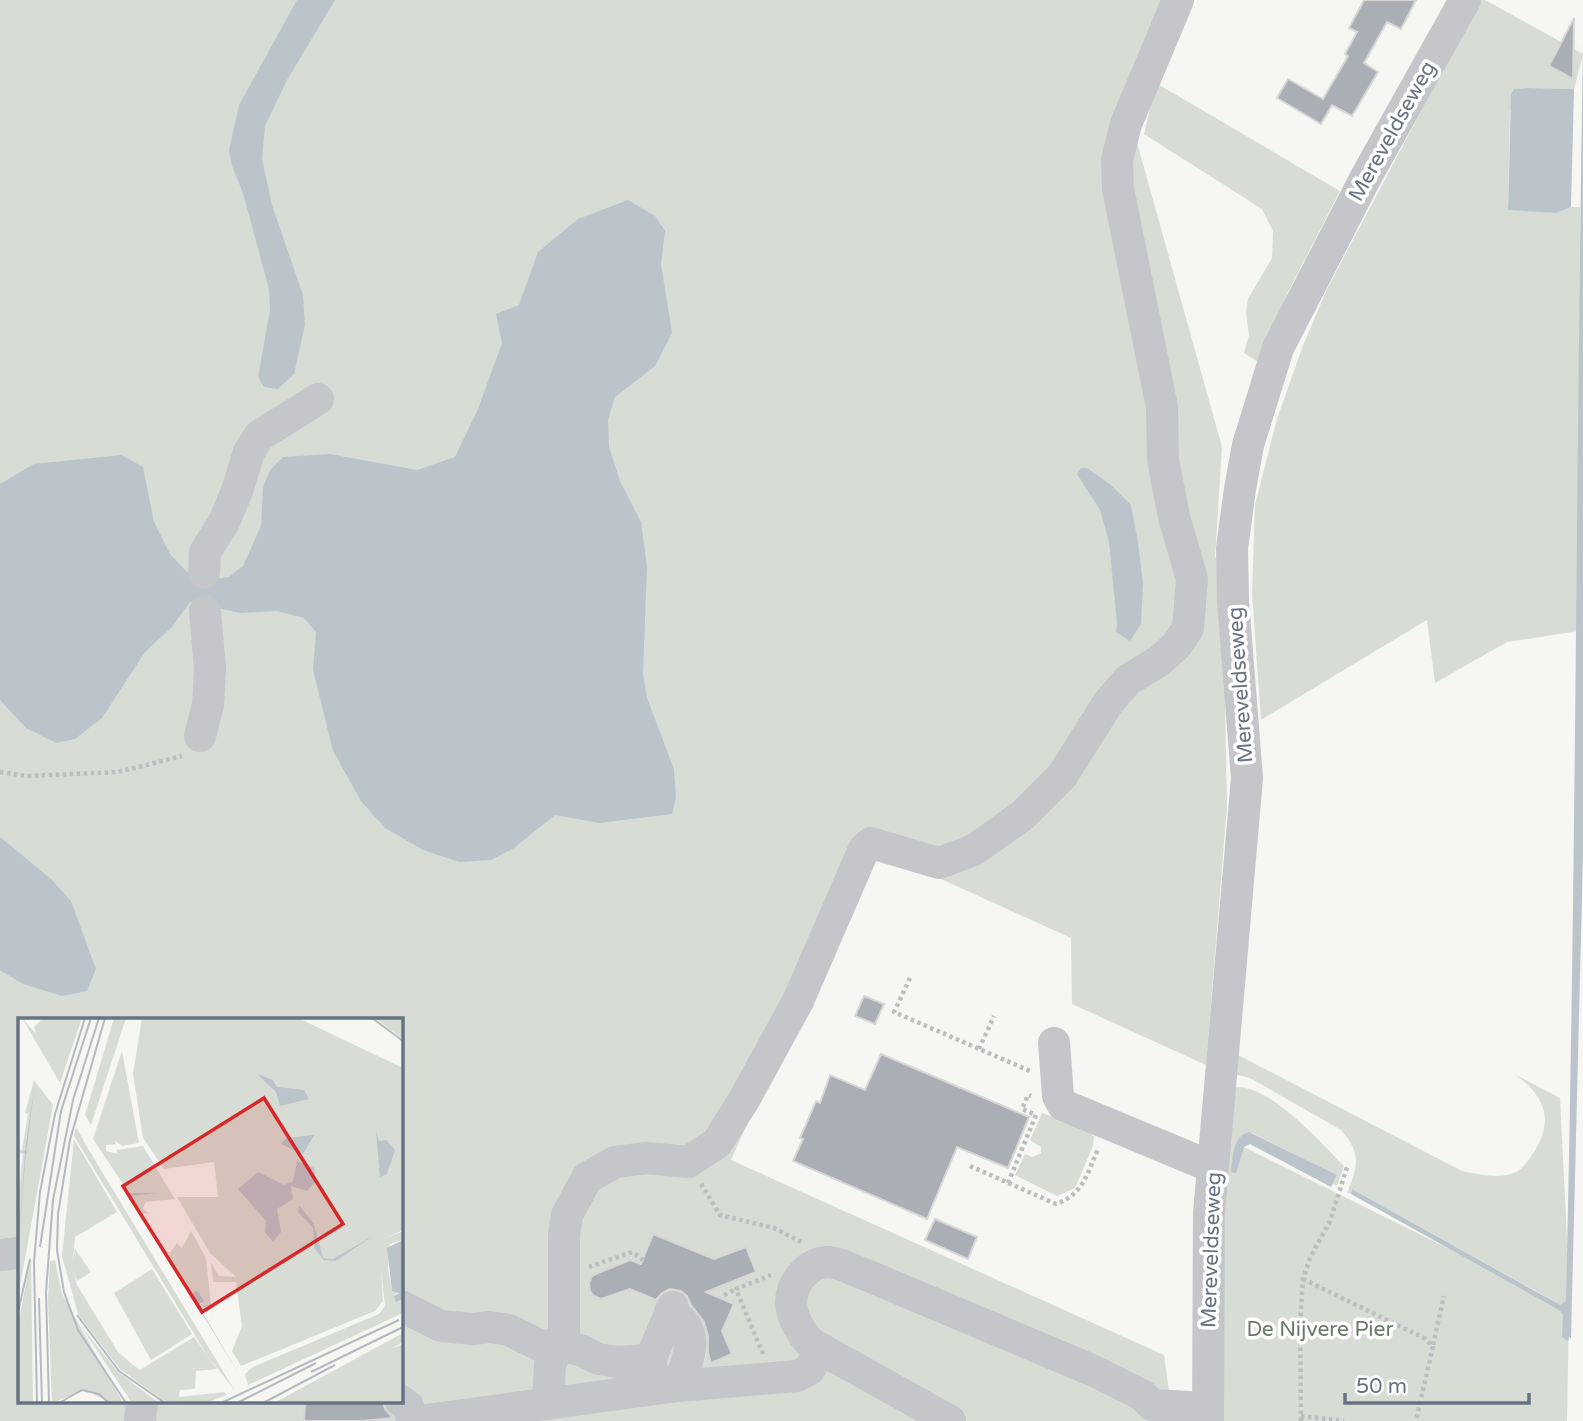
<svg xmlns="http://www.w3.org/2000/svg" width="1583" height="1421" viewBox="0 0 1583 1421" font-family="'Varela Round',sans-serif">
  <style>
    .green { fill: #d7ddd4; fill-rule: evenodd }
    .water { fill: #bbc4ca }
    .building { fill: #a9afb5; stroke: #d7d7d5; stroke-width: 2 }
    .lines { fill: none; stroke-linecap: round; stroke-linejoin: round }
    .path { stroke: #bbbdbf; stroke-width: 4.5; stroke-dasharray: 3.5 3.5; stroke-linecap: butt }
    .minor { stroke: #c4c6ca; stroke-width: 32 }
    .labels { text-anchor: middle; stroke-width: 7; stroke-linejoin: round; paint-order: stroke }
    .street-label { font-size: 21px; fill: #677382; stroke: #fff }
    .park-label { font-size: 21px; fill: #677a65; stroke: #fff }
    .inset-road { fill: none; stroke: #b4babf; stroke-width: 2 }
    .view { fill: #d62828; fill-opacity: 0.15; stroke: #d62828; stroke-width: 3.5 }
    .inset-edge { fill: none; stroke: #677382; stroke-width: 3.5 }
  </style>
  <rect width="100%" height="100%" fill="#f6f6f3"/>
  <!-- green -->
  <g class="green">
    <path d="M0 0H1187L1131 121 1222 447 1215 558 1222 552 1227 806 1206 1065 1072 1004 1071 938 873 848 731 1160 1164 1355 1173 1421H0ZM19 1020H401V1402H19Z"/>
    <path d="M1480 0H1485L1583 54 1574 89 1528 88 1510 110 1508 209 1557 213 1571 207H1580L1579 631 1507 642 1435 683 1427 620 1261 720 1252 594 1255 505 1277 419 1302 348 1327 289Z"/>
    <path d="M1156 83 1340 191 1288 292 1260 363 1244 353 1249 335 1246 312 1248 299 1272 258 1273 231 1262 209 1144 134Z"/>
    <path d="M1236 1054 1462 1171C1477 1174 1502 1180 1516 1172 1523 1169 1530 1158 1534 1152 1555 1120 1544 1094 1514 1074L1560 1098 1567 1239V1301L1569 1310 1567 1421H1217L1229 1089C1262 1075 1322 1144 1344 1166L1337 1186 1333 1184 1337 1175 1252 1133 1236 1143 1550 1299 1352 1189 1351 1194 1347 1193C1358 1165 1362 1154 1341 1130L1250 1078 1235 1074Z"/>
    <path d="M1042 1113 1088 1129 1094 1137 1093 1146 1075 1188 1057 1196 1015 1175 1025 1154 1032 1157 1041 1153V1147L1030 1140Z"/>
  </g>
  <!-- water -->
  <g class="water">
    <path d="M297 0H335L287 80 265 126 262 159 272 205 303 295 305 325 294 374 278 389 264 387 258 377 270 310 269 289 243 193 232 166 229 150 239 105Z"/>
    <path d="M1583 42V855L1571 1338 1569 1337 1568 1341 1562 1337 1563 1314 1559 1310 1351 1194 1352 1189 1560 1305 1566 1301C1576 881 1576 462 1583 42Z"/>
    <path d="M1528 88 1574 89 1571 207 1557 213 1508 210 1511 94 1514 89Z"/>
    <path d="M628 200 655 216 665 231 661 264 672 333 655 366 615 397 608 420 609 447 620 481 641 522 647 567 643 674 647 698 674 769 676 798 672 814 599 823 555 815 514 848 491 860 459 862 423 850 385 828 361 801 333 751 313 670 316 632 304 618 277 611 240 613 190 602 172 627 145 652 102 718 75 739 56 743 26 728 0 700V484L34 464 121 455 143 467 154 522 170 554 186 571 209 580 229 577 243 566 261 526 263 487 270 470 283 457 330 454 417 470 455 457 478 409 502 343 496 314 519 305 538 252 578 219Z"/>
    <path d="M1081 468H1087L1111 485 1131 505 1138 542 1143 584 1141 624 1130 641 1116 632 1117 623 1109 542 1100 510 1077 474Z"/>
    <path d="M0 837 51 879 71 901 96 969 87 991 62 996 23 984 0 970Z"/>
    <path d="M1249 1132 1337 1175 1331 1187 1250 1144 1244 1147 1236 1173 1231 1172C1233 1158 1232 1136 1249 1132Z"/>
  </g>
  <!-- building -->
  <g class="building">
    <path d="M1364 0H1416L1401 29 1387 22 1364 63 1378 72 1352 116 1332 105 1321 124 1277 98 1288 79 1323 99 1348 56 1345 54 1357 32 1349 28Z"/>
    <path d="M1574 18 1573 79 1549 66Z"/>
    <path d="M864 996 884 1004 875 1024 855 1016Z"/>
    <path d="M881 1054 1029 1117 1008 1168 957 1147 927 1219 793 1161 803 1139 800 1138 816 1101 820 1103 830 1075 865 1090Z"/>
    <path d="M935 1219 977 1237 968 1259 925 1240Z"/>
    <path d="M653 1234 714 1259 746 1247 756 1272 706 1292 734 1304 722 1331 732 1354 711 1363 708 1353V1336L704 1322 691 1305 687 1296 681 1291 670 1289 662 1293 656 1300 630 1289 601 1299 594 1296 590 1291 589 1283 592 1276 598 1273 630 1260 641 1264Z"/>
    <path d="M305 1402H383L385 1409 393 1418 363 1421H304Z"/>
  </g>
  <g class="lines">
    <!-- path -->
    <g class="path">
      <path d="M0 772 27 776 118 772 182 756"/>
      <path d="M910 978 894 1012 1030 1071"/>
      <path d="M979 1049 994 1016"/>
      <path d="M970 1166 1056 1204C1084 1194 1087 1173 1099 1147"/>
      <path d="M1008 1183 1036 1115 1022 1109 1028 1095 1031 1096"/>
      <path d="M701 1184 720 1215 774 1228 803 1243"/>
      <path d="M589 1267 632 1252 643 1260"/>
      <path d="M1303 1279 1424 1338 1433 1346 1416 1421"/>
      <path d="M724 1295 736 1289"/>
      <path d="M1433 1345 1444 1296"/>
      <path d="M763 1354 736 1289 771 1275"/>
      <path d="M1301 1416 1344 1421"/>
      <path d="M1301 1421 1300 1324 1303 1279 1310 1258 1330 1221 1348 1164"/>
    </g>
    <!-- minor -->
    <g class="minor">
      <path d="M204 573 205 552 224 522 237 491 249 452 259 436 318 399"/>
      <path d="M200 736 208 705 210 669 205 611"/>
      <path d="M1054 1043 1058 1096 1063 1105 1212 1167"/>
      <path d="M0 1255 19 1253"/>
      <path d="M401 1306 441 1326 473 1329 490 1327 509 1330 541 1346 560 1345 583 1351 598 1359 618 1362 650 1360"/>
      <path d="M670 1312C703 1332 688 1358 678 1386"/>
      <path d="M655 1381 650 1360 673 1307"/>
      <path d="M401 1401 408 1406 413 1421"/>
      <path d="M548 1404 550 1365 564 1331V1235L567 1215 587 1178 615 1162 647 1158 688 1162 717 1143 745 1098 798 1001 864 849 871 843 939 863 974 850 1023 815 1062 776 1108 703 1128 680 1159 661 1176 646 1188 628 1192 579 1174 517 1163 460 1162 407 1118 189 1117 160 1126 124 1178 0"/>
      <path d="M140 1421 142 1402"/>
      <path d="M419 1421 678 1386 797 1376 809 1370 821 1349"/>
      <path d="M950 1421 810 1343C794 1324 783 1301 799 1279 807 1269 813 1263 827 1262 838 1262 853 1270 864 1274L1094 1371 1142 1395 1152 1405 1208 1408"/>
      <path d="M1208 1421 1209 1213 1247 778 1233 601 1232 548 1240 489 1248 445 1278 348 1367 175 1465 0"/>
    </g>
  </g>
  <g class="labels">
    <!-- street labels -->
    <g class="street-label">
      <text transform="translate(1392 131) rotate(-61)" y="7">Mereveldseweg</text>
      <text transform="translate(1240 685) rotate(-94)" y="7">Mereveldseweg</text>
      <text transform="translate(1211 1250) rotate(-88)" y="7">Mereveldseweg</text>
    </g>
    <!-- park labels -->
    <g class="park-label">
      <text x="1320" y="1336">De Nijvere Pier</text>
    </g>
  </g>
  <!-- overview -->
  <g transform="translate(18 1018)">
    <rect width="385" height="385" fill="#f6f6f3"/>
    <path d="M4 0 18 16 16 9 25 0H64L42 65ZM96 0H108L73 107 67 97ZM124 0H280L385 50V212L366 221 385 213V222L372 226 370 252 374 272 381 274 376 277 385 281V295L230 367 227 356 235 349 361 296 367 288 363 251 365 283 357 293 223 348 214 333 224 308 218 264H195L193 244 201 258 218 259 192 235 159 179H200L196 144 146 151 125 120 115 56ZM357 0H385V21ZM104 33 121 125 104 128 96 122 98 126 88 127V133L100 136 98 132 125 128 157 181 127 184 125 191 131 195 125 196 75 121ZM16 62 35 87 0 279V183L5 136 0 135H7V133L0 134V131L4 132 10 96 7 95ZM58 109 69 129 217 373 189 337 84 164 56 118ZM56 121 99 194 57 219 55 243 57 231 73 254 59 263 55 252 59 267 100 334 115 347 122 352 176 319 199 351 178 353 177 371 162 372 161 379 206 374 209 377 187 385 146 383 102 351 60 296 44 238ZM173 213 188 240 195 307 193 289 181 290 185 282 179 272 173 276 150 238 159 225 164 230ZM13 239 15 385H0V307ZM37 242 44 276 105 385H93L67 372 34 385 30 281 32 243ZM134 251 174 316 133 342 96 275ZM62 307 100 354 141 385H114ZM385 315V324L373 331 385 326V385H256Z" fill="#d7ddd4"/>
    <path d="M239 56 255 62 259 69 286 72 291 81 262 88 258 74ZM17 65 7 145 0 235 7 135 0 134 7 133ZM358 113 361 123 368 122 377 132 369 156 362 159ZM296 117 285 136 263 126 268 120ZM279 143 296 150 298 163 289 173 273 168 275 181 259 191 263 214 255 224 247 214 248 203 220 171 240 154 266 167 275 163ZM111 175H139L113 178 173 276 179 272 186 283 180 287 222 358ZM281 187 296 206 305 240 315 241 355 218 318 243 306 242 296 230 295 210 280 194ZM385 222V281L378 284 376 278 381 275 374 273 369 230Z" fill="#bbc4ca"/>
    <path class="inset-road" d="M87 0 52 122 40 196 39 232 46 274 60 312 108 385M354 0 385 23M22 229 43 93 73 0M21 280 24 385M0 294 12 241M59 297 101 353 147 385M293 354 385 309M19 385 16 244 22 174 37 96 67 0M31 385 28 274 35 182 55 82 81 0M41 385 64 372 81 376 91 385M203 385 381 302M219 385 298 345M245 385 317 347"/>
    <path class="view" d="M246 80 325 206 184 294 105 168Z"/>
    <rect width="385" height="385" class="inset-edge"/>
  </g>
  <!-- scale -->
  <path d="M1345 1393v10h184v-10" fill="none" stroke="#677382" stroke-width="3.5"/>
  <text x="1356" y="1393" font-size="21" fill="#677382" stroke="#ffffff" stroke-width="5" paint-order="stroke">50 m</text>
</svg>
